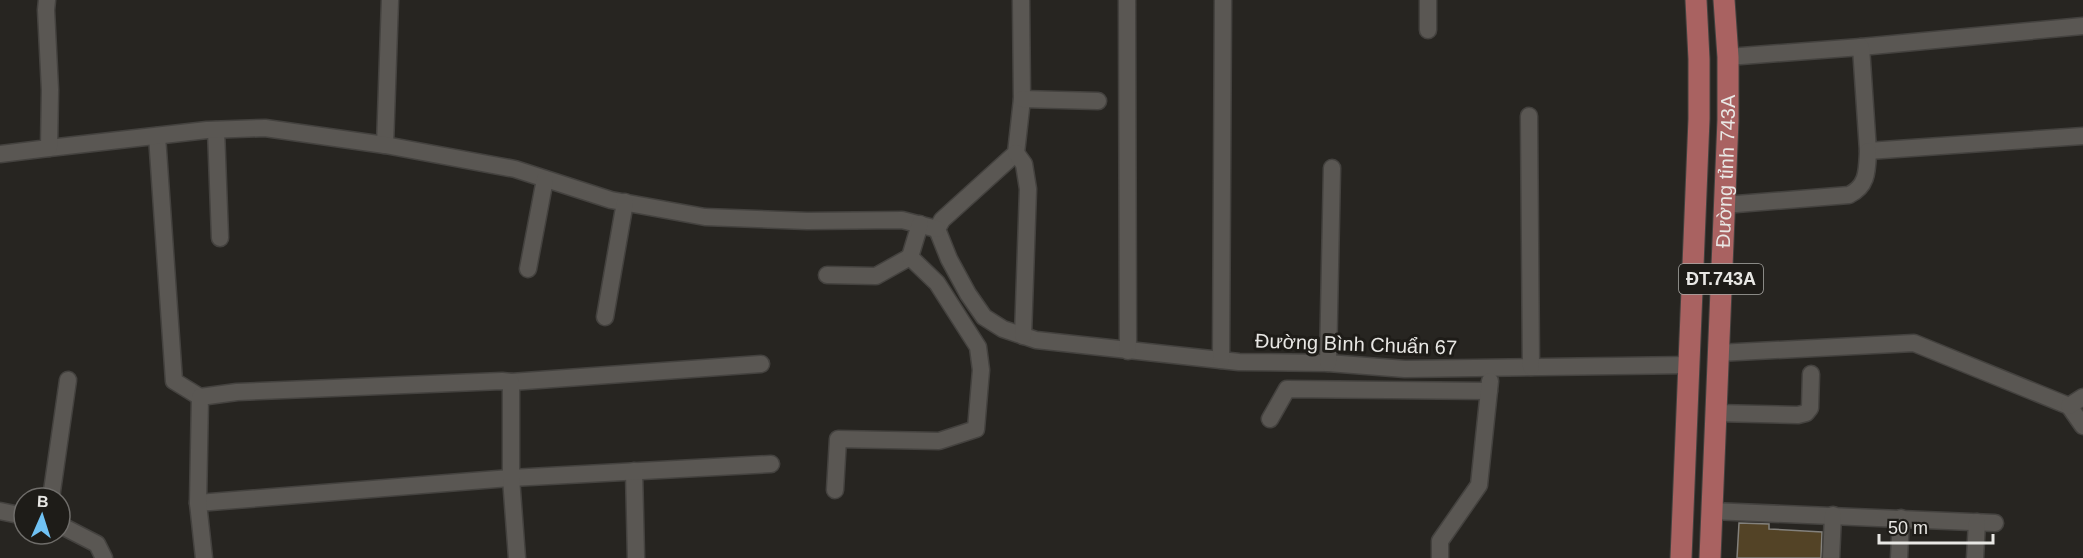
<svg xmlns="http://www.w3.org/2000/svg" width="2083" height="558" viewBox="0 0 2083 558" font-family="Arial,sans-serif">
  <style>
    .building { fill: #534326; stroke: #83817c; stroke-width: 1.5 }
    .lines { fill: none; stroke-linecap: round; stroke-linejoin: round }
    .minor-casing { stroke: #44423f; stroke-width: 19 }
    .major-casing { stroke: #44423f; stroke-width: 23 }
    .minor { stroke: #5a5753; stroke-width: 16 }
    .major { stroke: #a96261; stroke-width: 21 }
    .labels { text-anchor: middle; stroke-width: 6; stroke-linejoin: round; paint-order: stroke }
    .shield { fill: #1e1c18; stroke: #abaaa7; stroke-width: 1.5 }
    .shield-label { font-size: 18px; font-weight: bold; fill: #e8e7e4 }
    .street-label { font-size: 20px; fill: #e8e7e4; stroke: #1e1c18 }
  </style>
  <rect width="100%" height="100%" fill="#272521"/>
  <!-- building -->
  <path class="building" d="M1739 523 1769 524V529L1822 532 1821 558H1737Z"/>
  <g class="lines">
    <!-- minor casing -->
    <g class="minor-casing">
      <g id="minor">
        <path d="M1021 0 1022 99 1016 153 942 220 937 229 949 259 968 294 984 317 1003 329 1036 340 1239 362 1328 363 1405 369 1689 365"/>
        <path d="M1127 0 1128 351"/>
        <path d="M1428 30V0"/>
        <path d="M1861 47 2083 26"/>
        <path d="M1728 57 1861 47 1868 151 2083 136"/>
        <path d="M1022 99 1098 101"/>
        <path d="M1529 116 1531 367"/>
        <path d="M216 130 220 238"/>
        <path d="M157 136 174 381 200 397"/>
        <path d="M385 145 390 0"/>
        <path d="M49 148 207 130 265 128 385 145 515 169 611 200 705 217 807 221 902 220 937 229"/>
        <path d="M1016 153 1024 164 1028 189 1023 336"/>
        <path d="M0 154 49 148 50 90 46 10 47 0"/>
        <path d="M1724 205 1849 195C1868 186 1867 170 1868 151"/>
        <path d="M528 269 545 179"/>
        <path d="M827 275 876 276 910 257"/>
        <path d="M605 317 625 202"/>
        <path d="M1718 353 1914 343 2069 406 2083 426"/>
        <path d="M1221 360 1223 0"/>
        <path d="M1328 363 1332 168"/>
        <path d="M511 382 761 364"/>
        <path d="M2069 406 2083 397"/>
        <path d="M1716 413 1798 415 1806 413 1810 408 1811 374"/>
        <path d="M1270 419 1287 389 1489 391"/>
        <path d="M634 471 636 558"/>
        <path d="M835 490 838 439 939 441 976 429 981 370 978 347 937 283 910 257 920 224"/>
        <path d="M51 498 68 380"/>
        <path d="M198 503 511 478 771 464"/>
        <path d="M0 511 24 516"/>
        <path d="M1712 511 1995 523"/>
        <path d="M60 525 97 544 104 558"/>
        <path d="M204 558 198 503 200 397 237 392 502 381 511 382V478L517 558"/>
        <path d="M1440 558V541L1479 485 1490 381"/>
        <path d="M1831 558 1833 515"/>
        <path d="M1899 558 1901 518"/>
        <path d="M1975 558 1977 522"/>
      </g>
    </g>
    <!-- major casing -->
    <g class="major-casing">
      <g id="major">
        <path d="M1681 558 1699 119V59L1696 0"/>
        <path id="s1" d="M1710 558 1728 120V57L1724 0"/>
      </g>
    </g>
    <!-- minor -->
    <use href="#minor" class="minor"/>
    <!-- major -->
    <use href="#major" class="major"/>
  </g>
  <g class="labels">
    <!-- shield labels -->
    <rect class="shield" x="1679" y="264" width="84" height="30" rx="4.5"/>
    <g class="shield-label">
      <text x="1721" y="285">ĐT.743A</text>
    </g>
    <!-- street labels -->
    <g class="street-label">
      <text dy="7" stroke="none"><textPath href="#s1" startOffset="387">Đường tỉnh 743A</textPath></text>
      <text transform="translate(1356 344) rotate(2)" y="7">Đường Bình Chuẩn 67</text>
    </g>
  </g>
  <!-- north arrow -->
  <g transform="translate(42 516) rotate(3)"><circle r="28" fill="#1e1c18" stroke="#6f6d6a" stroke-width="1.5"/>
  <path d="M0-4.5L10 22L0 15L-10 22Z" fill="#70c2f4"/>
  <text y="-9" font-size="16" font-weight="bold" text-anchor="middle" fill="#e8e7e4">B</text>
  </g>
  <!-- scale -->
  <path d="M1879 534v9h114v-9" fill="none" stroke="#e8e7e4" stroke-width="3"/>
  <text x="1888" y="534" font-size="18" fill="#e8e7e4" stroke="#1e1c18" stroke-width="4.5" paint-order="stroke">50 m</text>
</svg>
